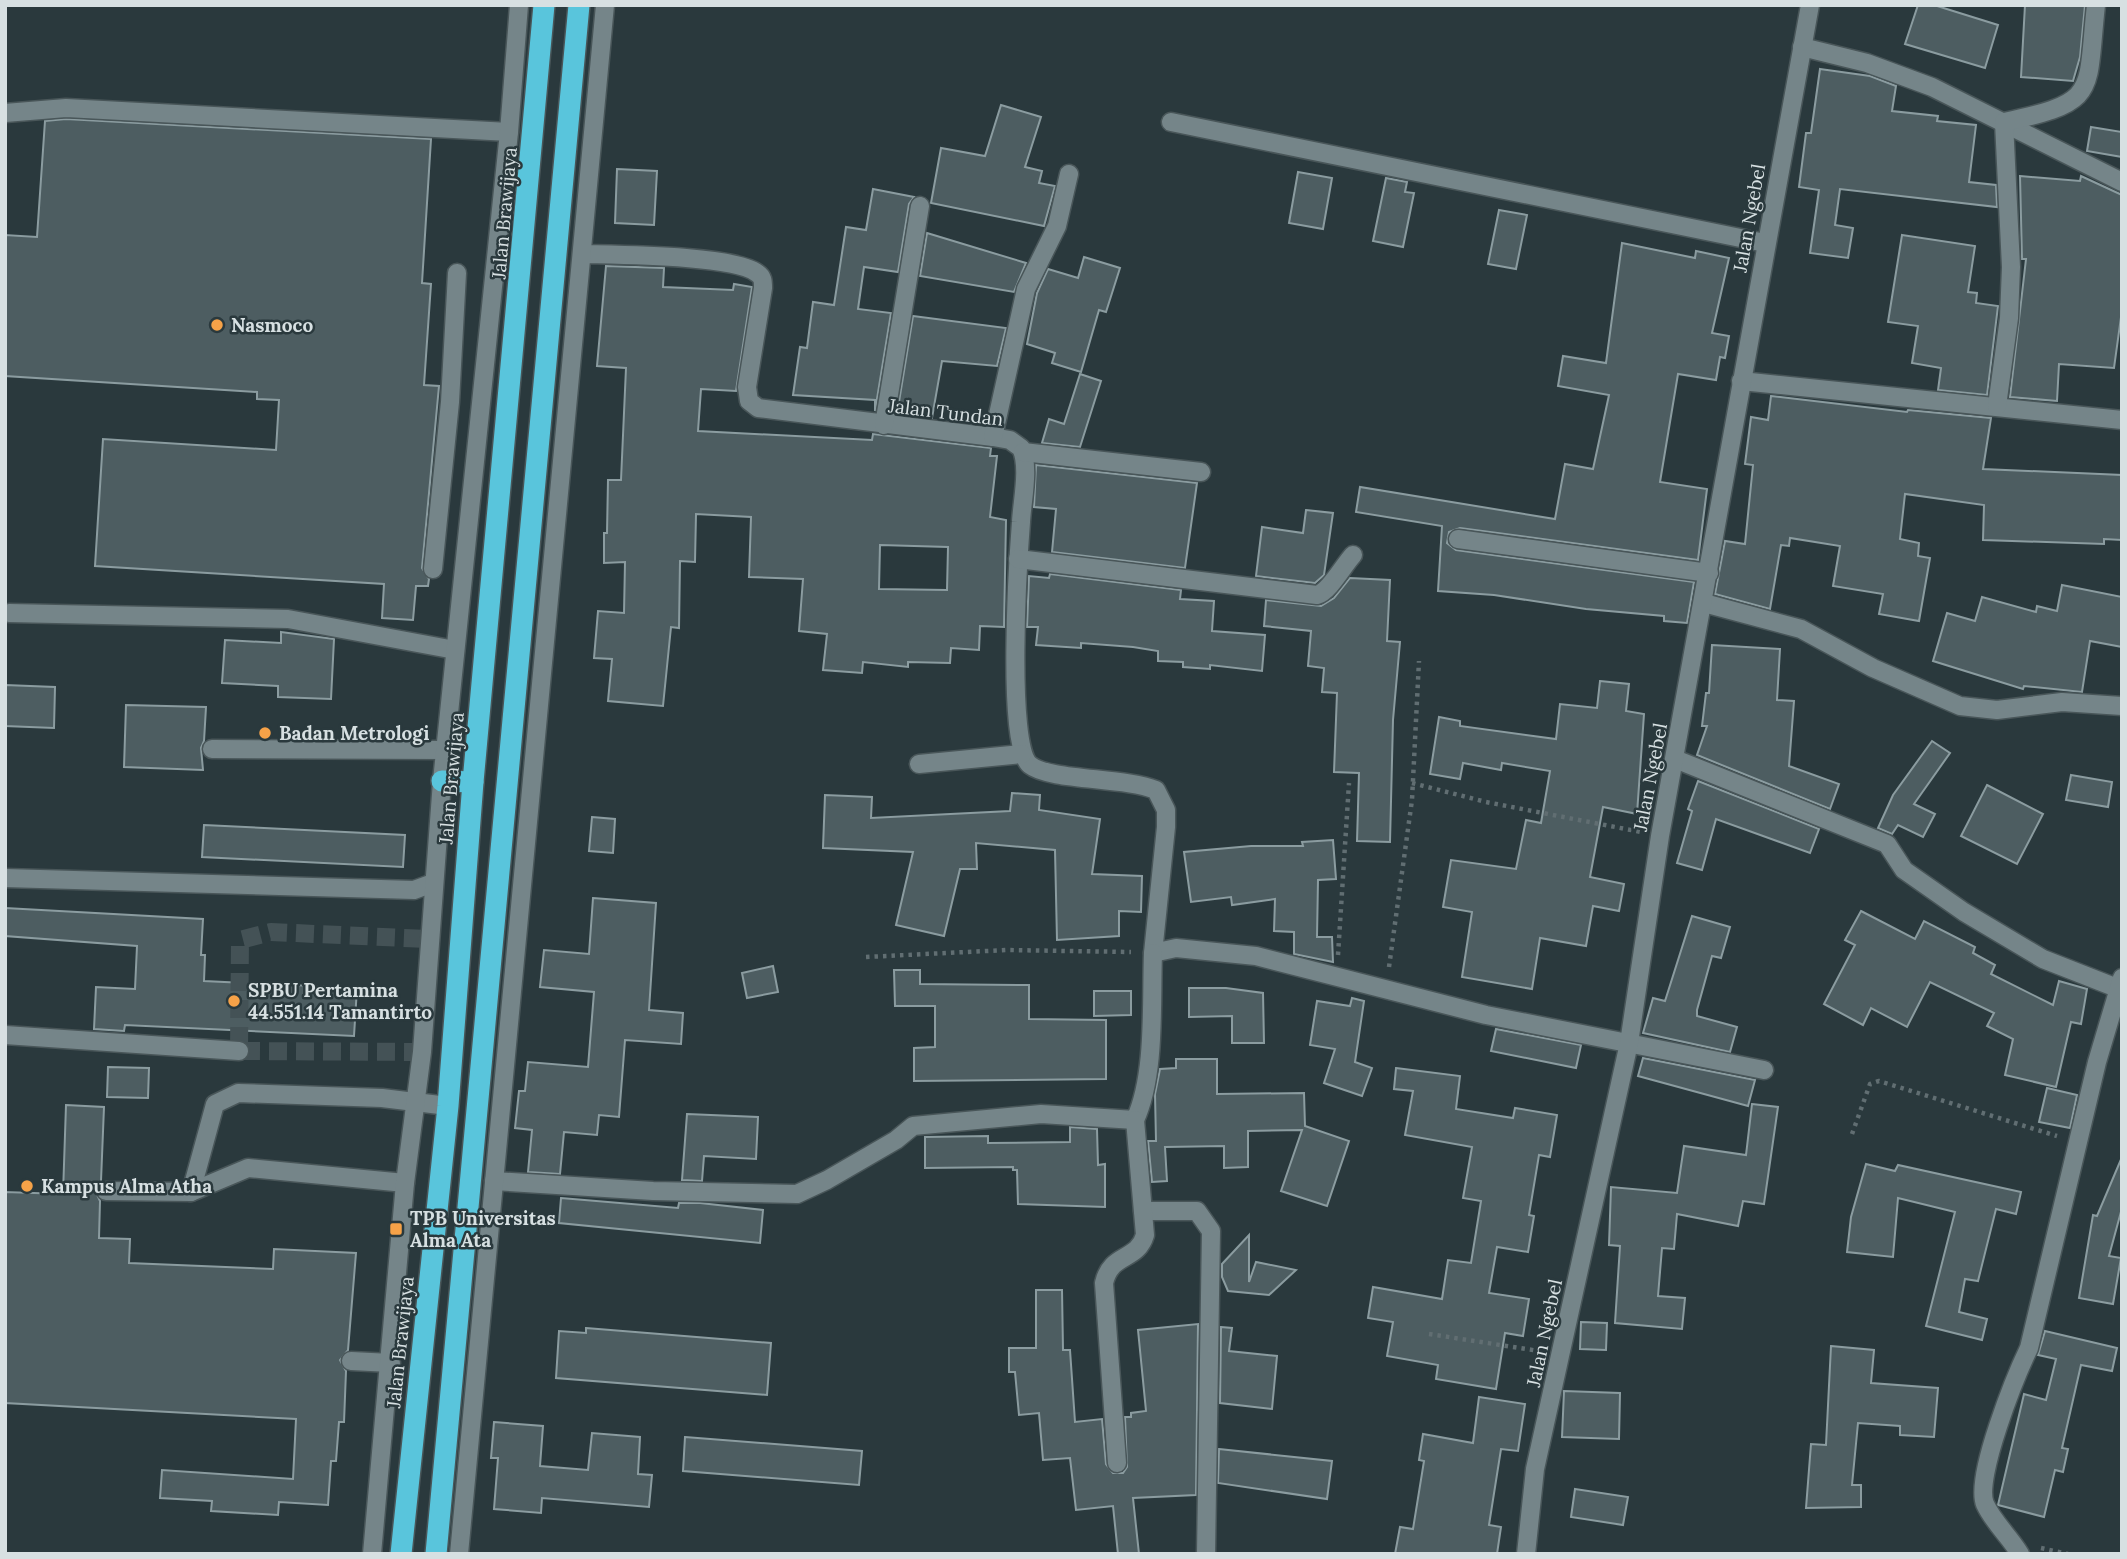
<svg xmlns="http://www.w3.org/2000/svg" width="2127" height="1559" viewBox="0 0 2127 1559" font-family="Lora,serif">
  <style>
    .building { fill: #4d5d61; stroke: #8b9ca0; stroke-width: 2; fill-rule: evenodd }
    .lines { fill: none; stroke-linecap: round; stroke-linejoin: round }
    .minor-tunnel { stroke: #445256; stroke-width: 18; stroke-dasharray: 18 9; stroke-linecap: butt }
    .minor-casing { stroke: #495659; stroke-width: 21 }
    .highway-casing { stroke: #495659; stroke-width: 24 }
    .path { stroke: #616e72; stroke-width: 4.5; stroke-dasharray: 3.5 5; stroke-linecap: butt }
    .minor { stroke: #758589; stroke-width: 18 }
    .highway { stroke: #59c5dc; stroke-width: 21 }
    .poi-dot { fill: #f6a248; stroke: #2a393d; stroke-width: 2.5 }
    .labels { text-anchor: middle; stroke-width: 5; stroke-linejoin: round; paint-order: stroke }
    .street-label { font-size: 19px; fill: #d7e0e2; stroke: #2a393d }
    .poi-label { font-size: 19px; font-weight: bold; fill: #d7e0e2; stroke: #2a393d; text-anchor: start }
  </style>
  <rect width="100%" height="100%" fill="#2a393d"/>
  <!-- building -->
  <g class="building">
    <path d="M1918 5H1934L1998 25 1985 68 1905 44Z"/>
    <path d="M2025 5H2085L2080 57 2073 81 2021 77Z"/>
    <path d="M1820 69 1870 76 1896 86 1892 111 1938 116 1937 121 1976 125 1969 182 1996 185 1997 207 1840 189 1835 225 1853 228 1848 258 1810 253 1819 190 1799 187 1806 133H1811Z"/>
    <path d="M1001 105 1041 117 1025 167 1042 171 1039 183 1055 186 1044 226 931 203 941 148 985 156Z"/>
    <path d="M66 119 431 139 422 283 431 284 424 385 439 386 422 568 429 579 428 586H416L413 620 382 618 384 584 95 566 103 439 276 450 279 400 257 399V392L5 376V235L37 237 45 121Z"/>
    <path d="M2091 127 2122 132V157L2087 151Z"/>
    <path d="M617 169 657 171 654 225 615 223Z"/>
    <path d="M1298 172 1332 178 1323 229 1289 223Z"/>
    <path d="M2020 176 2080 181 2081 176 2122 195V310L2114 368 2059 364 2057 401 2010 397 2026 259H2022Z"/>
    <path d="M1386 178 1407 182 1405 192 1414 193 1403 247 1373 241Z"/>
    <path d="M873 189 914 197 909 204 898 272 864 267 858 309 891 313 875 411V400L793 395 800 347 807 348 813 302 834 305 846 227 866 230Z"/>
    <path d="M1499 210 1527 215 1516 269 1488 264Z"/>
    <path d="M927 233 1026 263 1014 292 920 276Z"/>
    <path d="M1902 235 1975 246 1968 292 1977 293 1976 303 1998 306 1987 395 1938 390 1941 368 1912 363 1918 326 1888 322Z"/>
    <path d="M1622 243 1695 258 1696 251 1729 258 1712 333 1729 336 1725 358 1720 357 1716 380 1678 374 1660 482 1707 489 1698 560 1460 528 1449 532 1447 543 1456 550 1694 582 1687 623 1664 621V616L1586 609 1494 595 1438 591 1442 526 1356 512 1360 487 1555 519 1565 464 1593 469 1609 395 1558 386 1563 356 1606 363Z"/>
    <path d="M1084 257 1120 268 1106 312 1099 310 1081 372 1052 363 1055 353 1027 344 1037 293 1048 269 1078 278Z"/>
    <path d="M606 266 664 268 663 287 733 290 734 284 752 287 736 391 701 389 698 431 872 440 873 434 991 448 990 456H997L990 517 1006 520 1004 627 980 626 979 650 951 648 950 663 908 662V667L863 662 862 673 823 670 827 634 799 631 803 579 749 577 751 517 696 514 695 562 680 561 679 628 671 627 663 706 608 701 612 659 594 658 598 611 624 613 625 562 604 563V533H607L608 480H621L626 368 597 366ZM880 545 948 547 947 590 879 589Z"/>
    <path d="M913 316 1006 328 997 366 942 361 932 418 897 414Z"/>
    <path d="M1080 374 1101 381 1080 447 1042 443 1049 419 1064 424Z"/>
    <path d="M1771 396 1907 412 1908 410 1991 418 1983 469 2122 475V540L2104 539V544L1983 540 1984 505 1905 494 1900 539 1919 543 1918 556 1930 558 1919 621 1879 614 1883 594 1833 586 1840 546 1790 538 1789 546 1781 545 1770 609 1715 594 1725 541 1745 544 1753 465 1745 464 1751 417 1768 420Z"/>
    <path d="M1036 465 1197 483 1185 568 1052 552 1056 509 1034 507Z"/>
    <path d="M1306 510 1333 513 1324 575 1315 583 1256 576 1262 527 1303 533Z"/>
    <path d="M1050 574 1181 590 1180 599 1214 601 1212 631 1265 635 1262 671 1210 665V669L1183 667V662L1158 661V651L1133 647 1081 643V648L1036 645 1038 627H1027L1029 576 1049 578Z"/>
    <path d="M1350 578 1390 580 1387 641 1400 642 1393 720 1390 842 1357 841 1359 773 1334 772 1337 693 1322 692 1324 668 1308 666 1311 631 1264 626 1266 600 1321 606 1334 598Z"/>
    <path d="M2062 585 2122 597V647L2090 641 2082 692 2024 686 2023 689 1933 661 1947 613 1975 621 1982 597 2036 612 2037 606 2057 611Z"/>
    <path d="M281 632 334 639 331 699 278 697V686L222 683 225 640 281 643Z"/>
    <path d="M1712 645 1780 649 1777 700 1794 701 1789 766 1839 784 1830 809 1697 755 1707 726H1702L1706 693H1709Z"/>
    <path d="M1600 681 1629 684 1626 711 1644 714 1637 814 1603 807 1590 877 1624 884 1619 911 1593 906 1586 946 1540 938 1532 989 1462 977 1472 912 1443 907 1451 860 1516 869 1526 820 1541 823 1550 771 1502 763 1501 770 1463 763 1460 779 1430 774 1439 717 1460 721V726L1556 739 1560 704 1597 708Z"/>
    <path d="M5 685 55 687 54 728 5 726Z"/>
    <path d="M126 705 206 707 204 741 201 748 203 770 124 767Z"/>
    <path d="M1932 741 1950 753 1914 804 1935 814 1923 837 1898 825 1892 834 1878 828 1893 795Z"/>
    <path d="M2071 775 2112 782 2108 807 2066 800Z"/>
    <path d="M1698 781 1819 829 1810 853 1716 819 1702 870 1677 863 1692 811 1688 809Z"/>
    <path d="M1987 785 2043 814 2017 864 1961 836Z"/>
    <path d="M1012 793 1040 795 1039 810 1100 819 1092 874 1142 876 1141 912 1119 911V936L1057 940 1055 850 976 843 977 869H960L944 936 896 925 913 852 823 848 825 795 872 797 871 818 1010 811Z"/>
    <path d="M592 817 615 819 613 853 589 851Z"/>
    <path d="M204 825 405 835 403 867 202 857Z"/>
    <path d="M1333 840 1336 879 1318 880 1317 937H1332L1333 962 1294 954V932L1274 931 1275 899 1232 905 1231 897 1191 902 1184 852 1251 846H1303L1302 842Z"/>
    <path d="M593 898 656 903 649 1010 683 1013 681 1044 625 1040 619 1117 599 1115 597 1135 564 1132 560 1174 528 1172 532 1130 515 1128 519 1091H525L528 1062 588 1067 594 992 540 987 544 950 589 954Z"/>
    <path d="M5 908 203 919 201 955H205L204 981 357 988 354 1036 125 1025 124 1031 94 1029 96 987 135 989 137 946 5 936Z"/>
    <path d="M1861 911 1915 939 1924 921 1975 947 1973 953 1995 965 1991 974 2053 1005 2059 981 2087 989 2081 1024 2071 1022 2056 1087 2005 1075 2013 1039 1987 1026 1994 1013 1930 982 1907 1027 1871 1008 1863 1025 1824 1004 1855 945 1845 940Z"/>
    <path d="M1692 916 1730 927 1721 958 1712 956 1697 1010V1016L1737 1027 1730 1052 1643 1033 1653 998 1665 1001Z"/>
    <path d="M773 966 778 992 747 998 742 973Z"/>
    <path d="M894 970H920V984L1029 985V1019L1106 1020V1079L914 1081V1048L935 1047V1006H895Z"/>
    <path d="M1189 988H1226L1263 993 1264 1043H1232V1016L1189 1017Z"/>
    <path d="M1094 991H1131V1015L1094 1016Z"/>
    <path d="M1352 998 1364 1001 1355 1062 1372 1068 1362 1096 1324 1083 1335 1049 1310 1045 1317 1001 1350 1006Z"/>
    <path d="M1496 1029 1581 1045 1576 1068 1491 1051Z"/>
    <path d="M1643 1058 1755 1080 1748 1106 1638 1076Z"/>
    <path d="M1176 1059H1217V1094L1304 1093 1305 1126 1349 1141 1327 1206 1281 1191 1302 1130 1248 1131V1167L1224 1168V1146L1165 1147 1167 1181 1152 1182 1148 1141H1156L1155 1094 1160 1069 1176 1068Z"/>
    <path d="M108 1067 149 1068 148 1098 107 1097Z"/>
    <path d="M1396 1068 1460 1076 1456 1109 1513 1118 1515 1108 1557 1115 1550 1157 1539 1155 1529 1215 1534 1216 1528 1252 1497 1247 1489 1293 1529 1299 1523 1336 1505 1333 1496 1389 1436 1379 1438 1365 1387 1356 1393 1322 1368 1318 1373 1287 1442 1299 1448 1260 1471 1263 1481 1201 1463 1198 1472 1147 1405 1135 1413 1091 1394 1089Z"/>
    <path d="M2047 1088 2077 1095 2070 1128 2039 1122Z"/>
    <path d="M1752 1104 1778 1107 1764 1204 1743 1201 1738 1226 1677 1214 1674 1249 1662 1248 1658 1296 1685 1298 1682 1329 1615 1323 1620 1246 1609 1245 1611 1187 1677 1193 1684 1146 1746 1155Z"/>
    <path d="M66 1105 104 1107 101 1181 95 1190 100 1201 99 1238 130 1239 129 1263 273 1269 274 1249 356 1253 348 1350 340 1360 346 1371 344 1422H339L336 1461H331L328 1505 279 1502 278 1515 211 1511 212 1501 160 1498 162 1470 293 1479 296 1419 5 1403V1192L63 1194Z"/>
    <path d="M687 1114 758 1117 756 1159 704 1156 702 1181 682 1180Z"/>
    <path d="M1070 1127 1097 1129 1098 1165 1105 1164V1207L1018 1204 1017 1170H1013V1167L925 1168V1137L988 1136V1143L1070 1142Z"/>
    <path d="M2122 1157V1208L2109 1256 2121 1258 2113 1304 2079 1298 2093 1215 2097 1216Z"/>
    <path d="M1866 1164 1895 1171 1898 1165 2021 1192 2016 1214 1996 1209 1978 1281 1965 1279 1959 1312 1987 1319 1982 1340 1926 1326 1955 1212 1898 1198 1893 1257 1847 1252 1851 1217Z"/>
    <path d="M561 1198 678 1208 679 1203H700L763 1210 760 1243 559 1223Z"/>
    <path d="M1249 1235V1282L1256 1262 1296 1270 1269 1295 1228 1291 1222 1277V1264Z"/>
    <path d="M1036 1290H1062L1063 1350H1070L1075 1422 1102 1419 1106 1464 1113 1473H1123L1127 1467 1125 1417H1131V1413L1146 1411 1138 1330 1198 1324 1196 1495 1133 1498 1139 1554H1118L1113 1506 1076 1510 1070 1458 1043 1460 1039 1413 1019 1415 1015 1372H1009V1348H1036Z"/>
    <path d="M1581 1322 1607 1323 1606 1350 1580 1349Z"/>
    <path d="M1221 1327 1232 1328 1229 1351 1277 1356 1272 1409 1220 1403Z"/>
    <path d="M586 1328 771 1343 767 1395 556 1378 559 1331 586 1333Z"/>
    <path d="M2045 1331 2117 1348 2112 1371 2081 1365 2062 1448 2068 1449 2063 1472 2055 1470 2044 1517 1998 1505 2024 1394 2046 1400 2056 1359 2038 1355Z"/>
    <path d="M1831 1346 1874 1350 1871 1383 1938 1388 1934 1437 1900 1435V1426L1858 1423 1852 1485H1861V1507L1806 1508 1811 1444 1826 1445Z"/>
    <path d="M1564 1391 1620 1393 1619 1439 1562 1437Z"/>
    <path d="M1479 1397 1525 1404 1518 1451 1501 1449 1489 1525 1501 1527 1497 1554H1395L1400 1527 1413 1529 1424 1461 1419 1460 1423 1434 1473 1443Z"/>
    <path d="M494 1422 543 1426 540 1466 588 1470 592 1433 640 1437 638 1474 652 1475 649 1507 542 1498 541 1513 494 1509 498 1458H491Z"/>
    <path d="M685 1437 862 1451 859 1485 683 1471Z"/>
    <path d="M1219 1449 1332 1461 1327 1499 1218 1483Z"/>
    <path d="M1575 1489 1628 1497 1623 1525 1571 1517Z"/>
  </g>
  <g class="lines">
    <!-- minor-tunnel -->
    <path class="minor-tunnel" d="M422 1052 239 1051 240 940 271 932 429 939"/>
    <!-- minor casing -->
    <g class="minor-casing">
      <g id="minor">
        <path d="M1802 47 1867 63 1932 87 2122 182"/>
        <path d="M5 113 66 108 509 132"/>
        <path d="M1171 122 1765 243"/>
        <path d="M582 254C617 255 733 255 757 273 763 277 763 281 763 288L747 387 749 401 758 408 993 437 1010 440 1021 448C1030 467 1022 501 1021 522 1018 560 1006 746 1030 765 1050 781 1125 777 1156 790L1166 810V827L1153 953 1176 948 1256 956 1486 1015 1764 1070"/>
        <path d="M1741 381 2122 420"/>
        <path d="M1997 406 2009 318 2011 267 2004 122C2100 102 2086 94 2096 5"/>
        <path d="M884 425 920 206"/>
        <path d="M993 437 1026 289 1057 226 1069 174"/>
        <path d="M1023 452 1201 472"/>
        <path d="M1458 539 1709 573"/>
        <path d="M1018 559 1317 595C1329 592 1343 566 1353 555"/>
        <path d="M433 569 450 402 457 273"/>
        <path d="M1704 603 1801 629 1873 668 1960 706 1997 710 2062 702 2122 706"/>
        <path d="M9 613 288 619 455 650"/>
        <path d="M212 749 445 750"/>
        <path d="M1675 759 1887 844 1904 870 1964 912 2043 959 2117 988"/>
        <path d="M919 764 1022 754"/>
        <path d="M5 878 414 890 433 883"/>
        <path d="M5 1035 239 1051"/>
        <path d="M494 1181 653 1191 797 1194 827 1180 896 1140 913 1126 1041 1114 1135 1120C1156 1074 1151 1003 1153 953"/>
        <path d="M106 1191 191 1192 248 1168 405 1183"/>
        <path d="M191 1192 215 1104 238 1093 382 1098 448 1106"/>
        <path d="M1143 1211H1197L1211 1231 1206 1554"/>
        <path d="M351 1361 391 1363"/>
        <path d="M1117 1463 1104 1283C1111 1252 1137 1262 1145 1235L1135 1120"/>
        <path d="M372 1554 405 1183 422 1052 442 781 509 132 519 5"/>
        <path d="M459 1554 605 5"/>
        <path d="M1526 1554 1535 1469 1629 1043 1660 836 1810 5"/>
        <path d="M2020 1554C2010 1537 1993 1522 1985 1504 1974 1478 2016 1375 2029 1348L2097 1062 2122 978"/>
      </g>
    </g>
    <!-- highway casing -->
    <g class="highway-casing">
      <g id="highway">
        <path d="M442 781 473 782"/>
        <path d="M401 1554 448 1106 473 782 544 5"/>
        <path d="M436 1554 579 5"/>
      </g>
    </g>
    <!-- path -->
    <g class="path">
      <path d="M1412 783 1486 802 1641 832"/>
      <path d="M1338 955 1349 783"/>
      <path d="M866 957 1006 950 1131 952"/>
      <path d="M1389 967 1412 800 1419 661"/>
      <path d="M1852 1134 1870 1084 1879 1081 2057 1136"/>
      <path d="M1429 1334 1539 1351"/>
      <path d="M2041 1548 2068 1554"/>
    </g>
    <!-- minor -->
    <use href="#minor" class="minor"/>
    <!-- highway -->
    <use href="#highway" class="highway"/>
  </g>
  <!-- markers -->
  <g class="poi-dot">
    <circle cx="217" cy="325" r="7"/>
    <circle cx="265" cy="733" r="7"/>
    <circle cx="234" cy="1001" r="7"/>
    <circle cx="27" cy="1186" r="7"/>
    <rect x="389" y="1222" width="14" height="14" rx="3.5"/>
  </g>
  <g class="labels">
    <!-- street labels -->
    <g class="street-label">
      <text transform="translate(504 213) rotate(-85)" y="7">Jalan Brawijaya</text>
      <text transform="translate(1749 218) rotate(-80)" y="7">Jalan Ngebel</text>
      <text transform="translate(946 412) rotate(7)" y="7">Jalan Tundan</text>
      <text transform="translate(1650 777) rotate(-79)" y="7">Jalan Ngebel</text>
      <text transform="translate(451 778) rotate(-85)" y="7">Jalan Brawijaya</text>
      <text transform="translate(1544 1333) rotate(-78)" y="7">Jalan Ngebel</text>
      <text transform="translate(400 1342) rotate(-84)" y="7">Jalan Brawijaya</text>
    </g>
    <!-- poi labels -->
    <g class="poi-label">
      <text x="231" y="332">Nasmoco</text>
      <text x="279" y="740">Badan Metrologi</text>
      <text x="248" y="997">SPBU Pertamina<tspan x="248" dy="22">44.551.14 Tamantirto</tspan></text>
      <text x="41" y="1193">Kampus Alma Atha</text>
      <text x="410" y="1225">TPB Universitas<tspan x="410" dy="22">Alma Ata</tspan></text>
    </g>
  </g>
  <!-- border -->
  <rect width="2127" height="1559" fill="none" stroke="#d7e0e2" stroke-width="14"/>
</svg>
